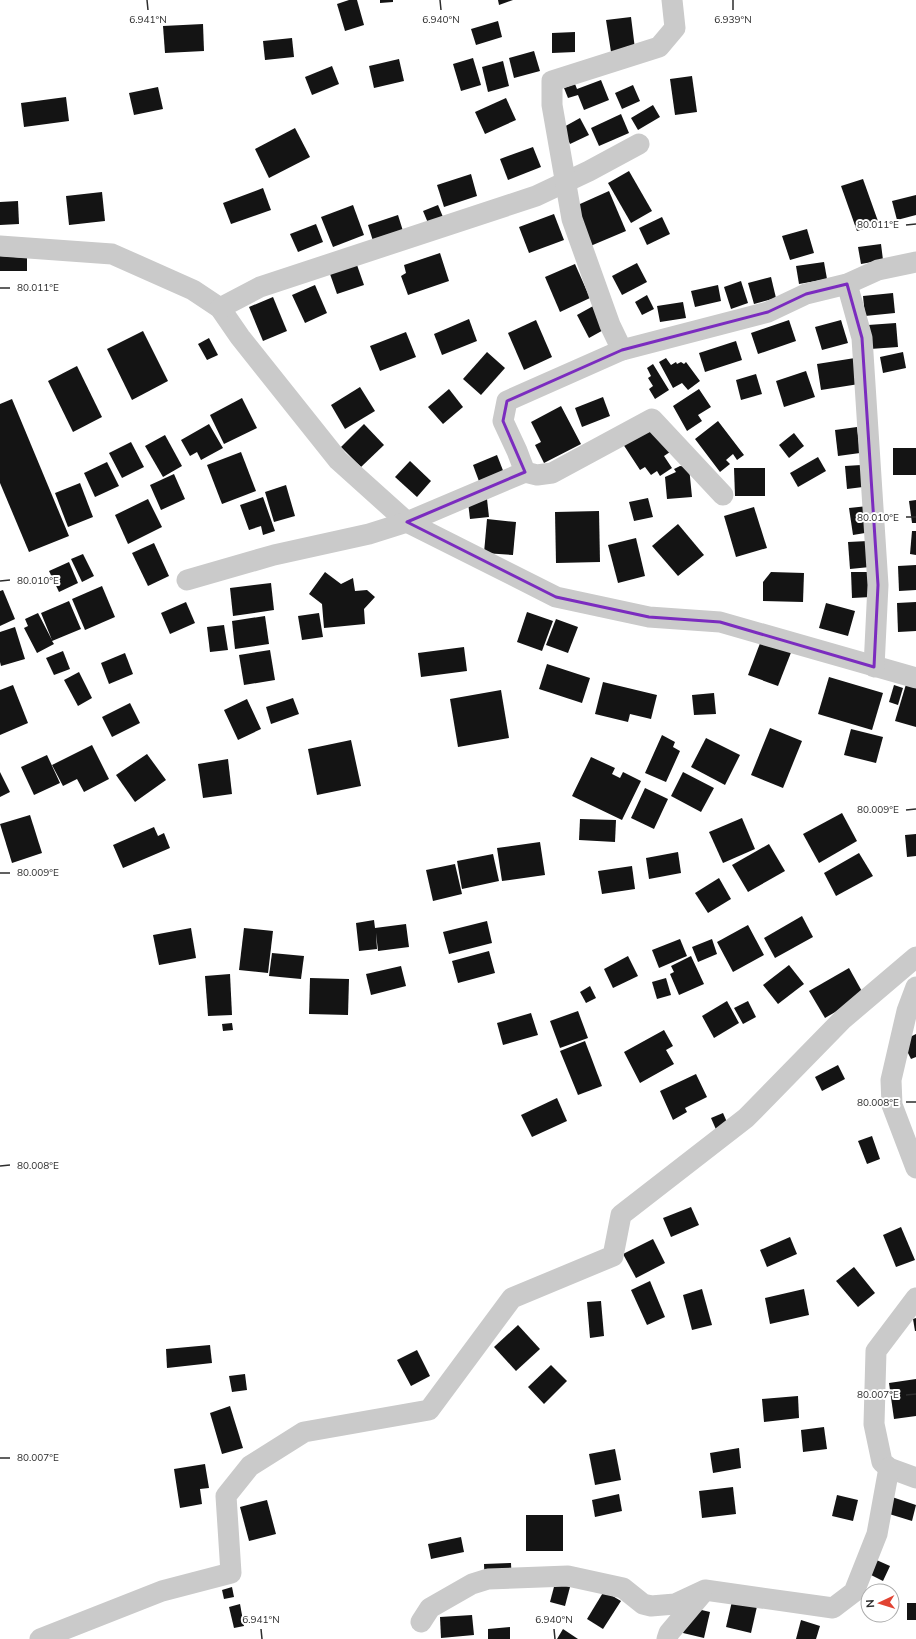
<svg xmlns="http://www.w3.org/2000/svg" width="916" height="1639" viewBox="0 0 916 1639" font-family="Mulish,sans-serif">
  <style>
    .building { fill: #141414 }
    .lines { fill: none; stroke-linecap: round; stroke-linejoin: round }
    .street { stroke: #cacaca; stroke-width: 21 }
    .marked { fill: none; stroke: #7b2cbf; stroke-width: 3; stroke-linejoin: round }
    .ticks { fill: none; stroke: #2d2d2d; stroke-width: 1.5 }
    .ticks-label { font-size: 10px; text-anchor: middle; fill: #2d2d2d; stroke: #fff; stroke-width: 4; stroke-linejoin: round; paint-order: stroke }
  </style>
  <rect width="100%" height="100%" fill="#fff"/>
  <!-- building -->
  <g class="building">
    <path d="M349 0H357L364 25 345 31 337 4Z"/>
    <path d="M380 0H393V2L380 3Z"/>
    <path d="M498 0H513L499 5Z"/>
    <path d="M631 17 635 49 611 52 606 20Z"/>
    <path d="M498 21 502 37 476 45 471 29Z"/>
    <path d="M203 24 204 51 165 53 163 26Z"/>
    <path d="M575 32V52L552 53V33Z"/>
    <path d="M292 38 294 57 265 60 263 41Z"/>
    <path d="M534 51 540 71 514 78 509 58Z"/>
    <path d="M473 58 481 85 461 91 453 64Z"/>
    <path d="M399 59 404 81 374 88 369 66Z"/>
    <path d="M503 61 509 86 488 92 482 67Z"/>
    <path d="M332 66 339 84 312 95 305 77Z"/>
    <path d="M692 76 697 112 675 115 670 79Z"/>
    <path d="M601 80 609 100 584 110 578 95 568 98 564 88 575 84 577 89Z"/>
    <path d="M633 85 640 101 622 109 615 93Z"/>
    <path d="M158 87 163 109 134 115 129 93Z"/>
    <path d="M66 97 69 121 24 127 21 103Z"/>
    <path d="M506 98 516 120 485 134 475 112Z"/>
    <path d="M653 105 660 117 638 130 631 118Z"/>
    <path d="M621 114 629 133 599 146 591 128Z"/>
    <path d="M580 118 589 135 570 144 562 128Z"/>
    <path d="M295 128 310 157 269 178 255 149Z"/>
    <path d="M533 147 541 167 508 180 500 159Z"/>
    <path d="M629 171 652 211 631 223 608 183Z"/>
    <path d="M471 174 477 196 444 207 437 185Z"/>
    <path d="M863 179 879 224 857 231 841 186Z"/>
    <path d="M263 188 271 210 231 224 223 203Z"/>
    <path d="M609 191 626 231 588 247 571 208Z"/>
    <path d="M102 192 105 221 69 225 66 196Z"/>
    <path d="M916 195V215L897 220 892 201Z"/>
    <path d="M18 201 19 224 0 225V202Z"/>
    <path d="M353 205 364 235 333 247 321 217Z"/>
    <path d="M438 205 443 217 428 223 423 211Z"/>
    <path d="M554 214 564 240 529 253 519 227Z"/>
    <path d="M398 215 403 231 373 241 368 225Z"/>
    <path d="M662 217 670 234 647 245 639 228Z"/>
    <path d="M316 224 323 242 298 252 290 234Z"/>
    <path d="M807 229 814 253 790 260 782 236Z"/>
    <path d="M881 244 883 260 861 264 858 247Z"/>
    <path d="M440 253 449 281 408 295 401 276 406 273 404 265Z"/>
    <path d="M0 256 27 258V271H0Z"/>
    <path d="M824 262 827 279 799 284 796 266Z"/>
    <path d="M637 263 647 282 622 295 612 276Z"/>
    <path d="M575 264 590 298 560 312 545 277Z"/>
    <path d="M357 265 364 285 337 294 330 274Z"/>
    <path d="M771 277 776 298 754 304 748 283Z"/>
    <path d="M741 281 748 303 731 309 724 287Z"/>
    <path d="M315 285 327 313 305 323 292 295Z"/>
    <path d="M718 285 721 301 695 307 691 291Z"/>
    <path d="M893 293 895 313 865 316 863 296Z"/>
    <path d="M647 295 654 309 642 315 635 302Z"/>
    <path d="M273 297 287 331 263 341 249 307Z"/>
    <path d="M683 302 686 318 660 322 657 306Z"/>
    <path d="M595 305 607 328 589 338 577 315Z"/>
    <path d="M469 319 477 341 442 355 434 334Z"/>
    <path d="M536 320 552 357 524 370 508 333Z"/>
    <path d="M789 320 796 341 758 354 751 333Z"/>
    <path d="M841 320 848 343 822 350 815 327Z"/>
    <path d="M896 323 898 347 870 349 868 325Z"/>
    <path d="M143 331 168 381 132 400 107 349Z"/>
    <path d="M406 332 416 357 380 371 370 346Z"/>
    <path d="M209 338 218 355 207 360 198 344Z"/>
    <path d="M736 341 742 360 705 372 699 353Z"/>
    <path d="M487 352 505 368 481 395 463 379Z"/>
    <path d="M903 352 906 368 883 373 880 357Z"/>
    <path d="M666 358 671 365 676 362 677 364 681 362 684 364 686 362 700 381 688 390 682 383 673 388 659 362Z"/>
    <path d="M855 358 859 384 821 390 817 364Z"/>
    <path d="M653 364 669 390 655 399 649 389 653 386 648 378 651 376 647 368Z"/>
    <path d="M77 366 102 417 73 432 48 381Z"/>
    <path d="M806 371 815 397 784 407 776 381Z"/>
    <path d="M756 374 762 394 741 400 736 380Z"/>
    <path d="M360 387 375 411 345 429 331 405Z"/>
    <path d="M449 389 463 407 443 424 428 407Z"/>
    <path d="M699 389 711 407 698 415 702 421 687 431 673 406Z"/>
    <path d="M603 397 610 416 582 427 575 408Z"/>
    <path d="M242 398 257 428 224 444 210 415Z"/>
    <path d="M12 399 69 536 29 552 0 483V404Z"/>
    <path d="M561 406 581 444 544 463 535 445 541 442 531 422Z"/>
    <path d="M718 421 744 455 737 460 733 454 726 460 730 464 720 472 695 439Z"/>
    <path d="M650 422 670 452 664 456 672 468 660 476 657 471 651 475 645 467 640 470 621 441Z"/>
    <path d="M209 424 223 448 201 460 197 452 190 456 181 440Z"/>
    <path d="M364 424 384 445 361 467 341 447Z"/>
    <path d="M857 427 860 453 838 456 835 430Z"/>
    <path d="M794 433 804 446 789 458 779 445Z"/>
    <path d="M165 435 182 466 163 477 145 446Z"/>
    <path d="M131 442 144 467 122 478 109 453Z"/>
    <rect x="893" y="448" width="23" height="27"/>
    <path d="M241 452 256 491 222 504 207 465Z"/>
    <path d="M497 455 504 473 480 484 473 465Z"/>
    <path d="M818 457 826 471 798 487 790 473Z"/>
    <path d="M410 461 431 481 417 497 395 477Z"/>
    <path d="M107 462 119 486 95 497 84 473Z"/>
    <path d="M861 465 863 487 847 489 845 466Z"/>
    <path d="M680 466 689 467 692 497 667 499 665 477 676 472 674 469Z"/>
    <path d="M734 468H765V496H735Z"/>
    <path d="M174 474 185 499 161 510 150 485Z"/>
    <path d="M80 483 93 517 68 527 55 493Z"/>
    <path d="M286 485 295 516 274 522 265 492Z"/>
    <path d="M263 497 275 531 263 535 261 526 249 530 240 505Z"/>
    <path d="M648 498 653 517 634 521 629 502Z"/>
    <path d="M148 499 162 527 128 544 115 515Z"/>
    <path d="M487 499 489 517 470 519 468 502Z"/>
    <path d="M916 500V523H912L909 501Z"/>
    <path d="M868 506 871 532 853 535 849 508Z"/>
    <path d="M754 507 767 548 736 557 724 516Z"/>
    <path d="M599 511 600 562 556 563 555 512Z"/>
    <path d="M487 519 516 522 513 555 484 553Z"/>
    <path d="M678 524 704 555 678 576 652 546Z"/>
    <path d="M912 531H916V555L910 554Z"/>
    <path d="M636 538 645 576 618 583 608 545Z"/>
    <path d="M868 541 870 567 850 569 848 542Z"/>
    <path d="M154 543 169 576 148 586 132 553Z"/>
    <path d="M83 554 94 576 82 582 71 559Z"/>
    <path d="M69 562 78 583 59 592 49 571Z"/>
    <path d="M916 565V590L899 591 898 566Z"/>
    <path d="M325 572 341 584 353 578 355 591 367 590 375 597 364 609 365 624 324 628 322 604 309 594Z"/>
    <path d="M771 572 804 573 803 602 763 601V582Z"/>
    <path d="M851 572H870L871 597 852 598Z"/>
    <path d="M271 583 274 610 233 616 230 588Z"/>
    <path d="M102 586 115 617 85 630 72 599Z"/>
    <path d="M3 590 15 619 0 626V591Z"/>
    <path d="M69 601 81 629 52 641 54 644 37 653 24 628 28 626 25 619 38 613 52 640 41 613Z"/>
    <path d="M186 602 195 623 170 634 161 613Z"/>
    <path d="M916 602V631L898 632 897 603Z"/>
    <path d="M826 603 855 611 848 636 819 628Z"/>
    <path d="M527 612 553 621 542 651 517 642Z"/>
    <path d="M319 613 323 637 302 640 298 616Z"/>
    <path d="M265 616 269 644 235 649 232 621Z"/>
    <path d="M556 619 578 627 568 653 546 645Z"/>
    <path d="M224 625 228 650 210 652 207 627Z"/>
    <path d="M15 627 25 659 1 666 0 662V632Z"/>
    <path d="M762 638 792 650 778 686 748 675Z"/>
    <path d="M464 647 467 671 421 677 418 653Z"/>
    <path d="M270 650 275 680 244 685 239 655Z"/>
    <path d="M63 651 70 669 54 675 46 658Z"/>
    <path d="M125 653 133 674 109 684 101 663Z"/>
    <path d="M547 664 590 678 582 703 539 689Z"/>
    <path d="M79 672 92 698 78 706 64 680Z"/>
    <path d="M829 677 883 693 872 730 818 714Z"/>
    <path d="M907 681 916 684V727L895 721Z"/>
    <path d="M603 682 657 695 651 719 630 714 628 722 595 714Z"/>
    <path d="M13 685 28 723 0 735V690Z"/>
    <path d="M894 685 903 688 898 705 889 702Z"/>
    <path d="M501 690 509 738 458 747 450 699Z"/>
    <path d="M714 693 716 714 694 715 692 695Z"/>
    <path d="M293 698 299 714 271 724 266 707Z"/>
    <path d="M247 699 261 729 238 740 224 710Z"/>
    <path d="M130 703 140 723 112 737 102 717Z"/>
    <path d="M770 728 802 741 783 788 751 775Z"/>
    <path d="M851 729 883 737 876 763 844 755Z"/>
    <path d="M662 735 675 742 673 747 680 751 666 782 645 773Z"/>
    <path d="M706 738 740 755 725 785 691 767Z"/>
    <path d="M351 740 361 786 317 795 308 749Z"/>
    <path d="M92 745 109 779 84 792 77 779 63 786 52 765Z"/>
    <path d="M147 754 166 780 135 802 116 775Z"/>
    <path d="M47 755 60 783 34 795 21 767Z"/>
    <path d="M591 757 615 768 612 774 620 778 623 772 641 781 622 820 572 796Z"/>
    <path d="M228 759 232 794 203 798 198 764Z"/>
    <path d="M0 772 10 792 0 797Z"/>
    <path d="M683 772 714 788 701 812 671 796Z"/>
    <path d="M645 788 668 799 654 829 631 818Z"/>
    <path d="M842 813 857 841 819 863 803 834Z"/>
    <path d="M30 815 42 853 12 863 0 824Z"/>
    <path d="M742 818 755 849 723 863 709 832Z"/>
    <path d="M580 819 616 820 615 842 579 840Z"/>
    <path d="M154 827 158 836 164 833 170 848 123 868 113 845Z"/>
    <path d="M916 834V856L907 857 905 835Z"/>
    <path d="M540 842 545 875 502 881 497 848Z"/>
    <path d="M769 844 785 871 748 892 732 865Z"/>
    <path d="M678 852 681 873 649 879 646 858Z"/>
    <path d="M859 853 873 876 836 896 824 873Z"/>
    <path d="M493 854 499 881 462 889 457 861Z"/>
    <path d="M455 864 462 894 433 901 426 870Z"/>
    <path d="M632 866 635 889 602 894 598 871Z"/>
    <path d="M719 878 731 899 708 913 695 893Z"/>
    <path d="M802 916 813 937 775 958 764 938Z"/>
    <path d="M374 920 375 928 406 924 409 947 378 951 376 933 377 949 359 951 356 923Z"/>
    <path d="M487 921 492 943 449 954 443 932Z"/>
    <path d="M748 925 764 955 733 972 717 942Z"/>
    <path d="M191 928 196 958 159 965 153 935Z"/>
    <path d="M244 928 273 931 268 973 239 970Z"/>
    <path d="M680 939 687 956 659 968 652 950Z"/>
    <path d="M712 939 717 954 698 962 692 947Z"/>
    <path d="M489 951 495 973 458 983 452 961Z"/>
    <path d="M272 953 304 956 301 979 269 976Z"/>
    <path d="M628 956 638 976 613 988 604 969Z"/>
    <path d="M691 956 704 984 679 995 670 974 674 972 671 966Z"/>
    <path d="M789 965 804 984 778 1004 763 985Z"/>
    <path d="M401 966 406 986 371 995 366 974Z"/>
    <path d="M849 968 864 995 825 1018 809 991Z"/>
    <path d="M230 974 232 1015 208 1016 205 976Z"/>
    <path d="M310 978 349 979 348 1015 309 1014Z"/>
    <path d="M666 978 671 995 657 999 652 982Z"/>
    <path d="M590 986 596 998 586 1003 580 992Z"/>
    <path d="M727 1001 739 1023 714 1038 702 1016Z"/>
    <path d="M748 1001 756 1017 743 1024 734 1008Z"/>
    <path d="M578 1011 588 1038 560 1048 550 1021Z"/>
    <path d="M531 1013 538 1035 503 1045 497 1023Z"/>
    <path d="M232 1023 233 1030 223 1031 222 1024Z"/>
    <path d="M664 1030 673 1046 666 1050 674 1064 640 1083 624 1052Z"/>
    <path d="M916 1034V1057L911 1059 902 1041Z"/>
    <path d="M585 1041 602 1086 578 1095 560 1051Z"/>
    <path d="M838 1065 845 1079 822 1091 815 1077Z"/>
    <path d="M696 1074 707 1097 685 1108 687 1112 673 1120 660 1091Z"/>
    <path d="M557 1098 567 1121 532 1137 521 1115Z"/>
    <path d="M723 1113 730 1129 718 1134 711 1118Z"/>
    <path d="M872 1136 880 1159 867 1164 858 1141Z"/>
    <path d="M691 1207 699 1225 671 1237 663 1218Z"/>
    <path d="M901 1227 915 1260 896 1267 883 1235Z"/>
    <path d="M790 1237 797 1254 767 1267 760 1250Z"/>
    <path d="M653 1239 665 1263 636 1278 623 1254Z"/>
    <path d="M854 1267 875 1293 858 1307 836 1281Z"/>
    <path d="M650 1281 665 1317 647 1325 631 1290Z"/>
    <path d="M702 1289 712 1325 692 1330 683 1295Z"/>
    <path d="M804 1289 809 1315 770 1324 765 1298Z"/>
    <path d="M601 1301 604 1336 590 1338 587 1302Z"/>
    <path d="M916 1318V1331H915L913 1319Z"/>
    <path d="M518 1325 540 1349 516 1371 494 1347Z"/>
    <path d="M210 1345 212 1363 167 1368 166 1349Z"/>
    <path d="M417 1350 430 1376 411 1386 397 1360Z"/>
    <path d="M551 1365 567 1381 544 1404 528 1387Z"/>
    <path d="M245 1374 247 1390 232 1392 229 1376Z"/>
    <path d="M916 1379V1416L894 1419 889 1383Z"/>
    <path d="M798 1396 799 1418 764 1422 762 1399Z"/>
    <path d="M230 1406 243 1448 222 1454 210 1413Z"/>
    <path d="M824 1427 827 1449 803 1452 801 1430Z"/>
    <path d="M739 1448 741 1468 713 1473 710 1453Z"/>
    <path d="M615 1449 621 1480 595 1485 589 1454Z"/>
    <path d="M205 1464 209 1488 200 1489 202 1504 180 1508 174 1469Z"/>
    <path d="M733 1487 736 1514 702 1518 699 1491Z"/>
    <path d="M619 1494 622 1511 595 1517 592 1500Z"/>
    <path d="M837 1495 858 1500 853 1521 832 1516Z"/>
    <path d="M892 1497 916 1505 912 1521 886 1513Z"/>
    <path d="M267 1500 276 1534 249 1541 240 1507Z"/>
    <rect x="526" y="1515" width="37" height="36"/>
    <path d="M461 1537 464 1552 431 1559 428 1544Z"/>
    <path d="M872 1558 890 1566 883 1581 865 1572Z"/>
    <path d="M511 1563 512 1587 485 1588 484 1564Z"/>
    <path d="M555 1583 570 1587 565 1606 550 1602Z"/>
    <path d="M232 1587 234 1597 224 1599 222 1590Z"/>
    <path d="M604 1591 621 1601 603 1629 587 1619Z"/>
    <path d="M733 1597 758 1602 751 1633 726 1627Z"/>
    <rect x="907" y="1603" width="9" height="17"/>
    <path d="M240 1604 244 1626 234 1628 229 1607Z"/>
    <path d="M689 1607 710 1612 704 1638 683 1633Z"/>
    <path d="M472 1615 474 1635 441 1638 440 1617Z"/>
    <path d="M801 1620 820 1626 816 1639H796Z"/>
    <path d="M510 1627V1639H488V1629Z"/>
    <path d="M563 1629 578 1639H557Z"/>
  </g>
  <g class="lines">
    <!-- street -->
    <g class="street">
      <path d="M0 246 112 254 193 290 220 308 240 337 338 460 407 522 556 597 649 617 720 622 916 678"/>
      <path d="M847 284 862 338 878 585 874 667"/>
      <path d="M220 308 260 287 536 196 589 171 639 144"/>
      <path d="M622 350 610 325 572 219 552 105V81L659 47 675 28 672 0"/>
      <path d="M525 472 517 451 503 421 507 401 622 350 768 312 806 294 847 284 878 270 916 262"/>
      <path d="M187 580 274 555 369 534 407 522 525 472 537 475 552 473 652 419 723 495"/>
      <path d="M916 987 907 1011 891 1080 892 1105 916 1168"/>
      <path d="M916 1298 876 1351 874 1424 882 1462 889 1468 916 1478"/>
      <path d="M421 1622 430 1608 472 1584 488 1579 568 1576 623 1588 643 1604 651 1606 675 1604 705 1590 833 1608 854 1592 877 1534 889 1468"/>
      <path d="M40 1639 162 1591 231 1573 226 1496 250 1466 304 1432 429 1410 512 1298 613 1256 621 1215 746 1118 843 1019 916 957"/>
      <path d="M667 1639 669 1633 701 1595"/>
    </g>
  </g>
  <!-- marked area -->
  <path class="marked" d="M847 284 862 338 878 585 874 667 720 622 649 617 556 597 407 522 525 472 503 421 507 401 622 350 768 312 806 294Z"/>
  <!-- ticks -->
  <path class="ticks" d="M147 0 148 10M440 0 441 10M733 0V10M906 225 916 224M0 288H10M906 517H916M0 581 10 580M906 810 916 809M0 873H10M906 1102H916M0 1166 10 1165M906 1395 916 1394M0 1458H10M261 1629 262 1639M554 1629 555 1639"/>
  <g class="ticks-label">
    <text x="148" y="23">6.941°N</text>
    <text x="441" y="23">6.940°N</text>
    <text x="733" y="23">6.939°N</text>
    <text x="878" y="228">80.011°E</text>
    <text x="38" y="291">80.011°E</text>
    <text x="878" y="521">80.010°E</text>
    <text x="38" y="584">80.010°E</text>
    <text x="878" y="813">80.009°E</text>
    <text x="38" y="876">80.009°E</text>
    <text x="878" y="1106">80.008°E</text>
    <text x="38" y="1169">80.008°E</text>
    <text x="878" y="1398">80.007°E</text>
    <text x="38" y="1461">80.007°E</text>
    <text x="261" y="1623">6.941°N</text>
    <text x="554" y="1623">6.940°N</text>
  </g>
  <!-- north arrow -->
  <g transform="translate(880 1603) rotate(266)"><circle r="19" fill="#ffffff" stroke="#ababab"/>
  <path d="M0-3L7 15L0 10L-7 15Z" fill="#e14332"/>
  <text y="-6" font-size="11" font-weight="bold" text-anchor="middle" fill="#2d2d2d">N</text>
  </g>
</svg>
